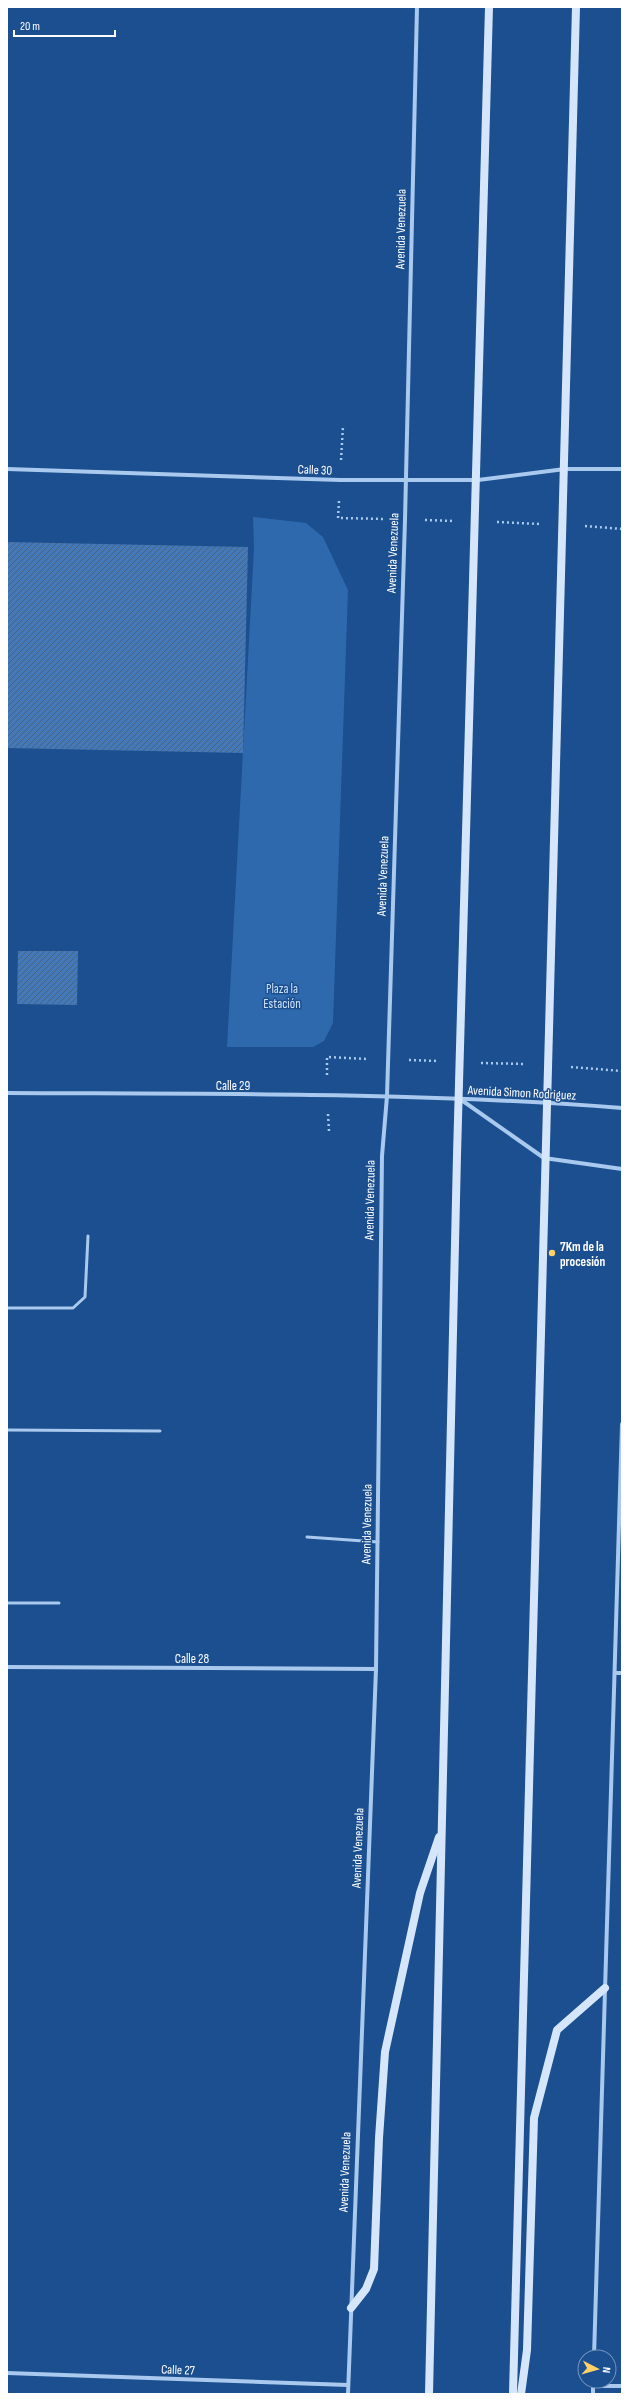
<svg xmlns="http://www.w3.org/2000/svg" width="629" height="2401" viewBox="0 0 629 2401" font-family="'Sofia Sans Condensed',sans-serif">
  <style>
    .park { fill: #2e69ad }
    .building { fill: url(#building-hatch) }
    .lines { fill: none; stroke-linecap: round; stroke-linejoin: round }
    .path { stroke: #a9c9ee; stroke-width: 2.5; stroke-dasharray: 2 3; stroke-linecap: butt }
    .lane { stroke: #a9c9ee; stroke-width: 3 }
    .street { stroke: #a9c9ee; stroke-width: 4 }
    .secondary { stroke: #d6e6fa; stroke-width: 8 }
    .poi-dot { fill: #ffd166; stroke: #1b4f8f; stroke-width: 1.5 }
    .labels { text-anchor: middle; stroke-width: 3; stroke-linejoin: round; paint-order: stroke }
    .street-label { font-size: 13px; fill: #fff; stroke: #1b4f8f }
    .park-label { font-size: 13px; fill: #cfe3fa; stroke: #1b4f8f }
    .poi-label { font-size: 13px; font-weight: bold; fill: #fff; stroke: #1b4f8f; text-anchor: start }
  </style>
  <defs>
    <pattern id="building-hatch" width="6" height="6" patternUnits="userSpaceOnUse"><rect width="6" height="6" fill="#4478b7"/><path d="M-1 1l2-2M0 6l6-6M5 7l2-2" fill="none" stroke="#486282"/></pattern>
  </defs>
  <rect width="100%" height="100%" fill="#1b4f8f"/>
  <!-- park -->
  <path class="park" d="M253 517 306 523 323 537 348 590 333 1023 324 1041 313 1047H227L254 548Z"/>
  <!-- building -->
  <g class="building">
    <path d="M7 542 248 547 243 753 7 748Z"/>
    <path d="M18 951H78L77 1005 17 1004Z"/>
  </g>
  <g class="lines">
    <!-- path -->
    <g class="path">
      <path d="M341 460 343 426"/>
      <path d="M339 501 338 518 386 519"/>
      <path d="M425 520 454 521"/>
      <path d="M497 522 540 524"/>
      <path d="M585 526 622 529"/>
      <path d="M409 1060 438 1061"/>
      <path d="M481 1063 526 1064"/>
      <path d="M571 1067 622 1071"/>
      <path d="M327 1075V1057L368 1059"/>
      <path d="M328 1114 329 1131"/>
    </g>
    <!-- lane -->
    <g class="lane">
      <path d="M7 1308H73L85 1297 88 1236"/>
      <path d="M7 1430 160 1431"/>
      <path d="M307 1537 378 1542"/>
      <path d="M7 1603H59"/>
    </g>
    <!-- street -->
    <g class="street">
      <path d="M7 469 340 480H478L565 469H622"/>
      <path d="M7 1093C212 1094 417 1092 622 1108"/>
      <path d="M460 1099 544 1158 622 1169"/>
      <path d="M7 1667 376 1669"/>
      <path d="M615 1673H622"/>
      <path d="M594 2357 622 1424"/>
      <path d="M7 2373 348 2385"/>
      <path d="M593 2386H622"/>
      <path d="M348 2394 376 1669 382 1156 387 1096 405 520 417 7"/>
      <path d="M593 2394V2381"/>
    </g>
    <!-- secondary -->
    <g class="secondary">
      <path d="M351 2308 366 2289 374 2269 379 2138 385 2052 420 1893 439 1837"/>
      <path d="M429 2394 457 1155 489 7"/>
      <path d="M513 2394 576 7"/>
      <path d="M521 2394 527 2350 534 2118 557 2030 605 1988"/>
    </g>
  </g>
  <!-- markers -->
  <circle class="poi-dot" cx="552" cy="1253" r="4"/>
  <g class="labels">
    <!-- street labels -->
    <g class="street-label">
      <text transform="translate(400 229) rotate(-89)" y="5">Avenida Venezuela</text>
      <text transform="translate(315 469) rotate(2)" y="5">Calle 30</text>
      <text transform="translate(392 553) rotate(-88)" y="5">Avenida Venezuela</text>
      <text transform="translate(382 876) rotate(-88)" y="5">Avenida Venezuela</text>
      <text x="233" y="1090">Calle 29</text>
      <text transform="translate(522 1092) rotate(3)" y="5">Avenida Simon Rodriguez</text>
      <text transform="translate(369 1200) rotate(-89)" y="5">Avenida Venezuela</text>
      <text transform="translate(366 1524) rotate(-89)" y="5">Avenida Venezuela</text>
      <text x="192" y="1663">Calle 28</text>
      <text transform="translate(357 1848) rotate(-88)" y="5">Avenida Venezuela</text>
      <text transform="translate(344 2172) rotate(-88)" y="5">Avenida Venezuela</text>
      <text transform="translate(178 2369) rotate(2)" y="5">Calle 27</text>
    </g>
    <!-- park labels -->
    <g class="park-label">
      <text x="282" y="993">Plaza la<tspan x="282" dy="15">Estación</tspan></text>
    </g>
    <!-- poi labels -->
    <g class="poi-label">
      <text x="560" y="1251">7Km de la<tspan x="560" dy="15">procesión</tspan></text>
    </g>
  </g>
  <!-- border -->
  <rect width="629" height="2401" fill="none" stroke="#ffffff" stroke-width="16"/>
  <!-- north arrow -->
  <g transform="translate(597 2369) rotate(96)"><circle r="19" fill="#1b4f8f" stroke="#7695bc"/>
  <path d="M0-3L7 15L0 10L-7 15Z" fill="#ffd166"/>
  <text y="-6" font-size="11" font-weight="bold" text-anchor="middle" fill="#ffffff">N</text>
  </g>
  <!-- scale -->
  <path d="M14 30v6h101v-6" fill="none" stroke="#ffffff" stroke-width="2"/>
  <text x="20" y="30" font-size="12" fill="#ffffff" stroke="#1b4f8f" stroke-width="3" paint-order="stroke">20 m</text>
</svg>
